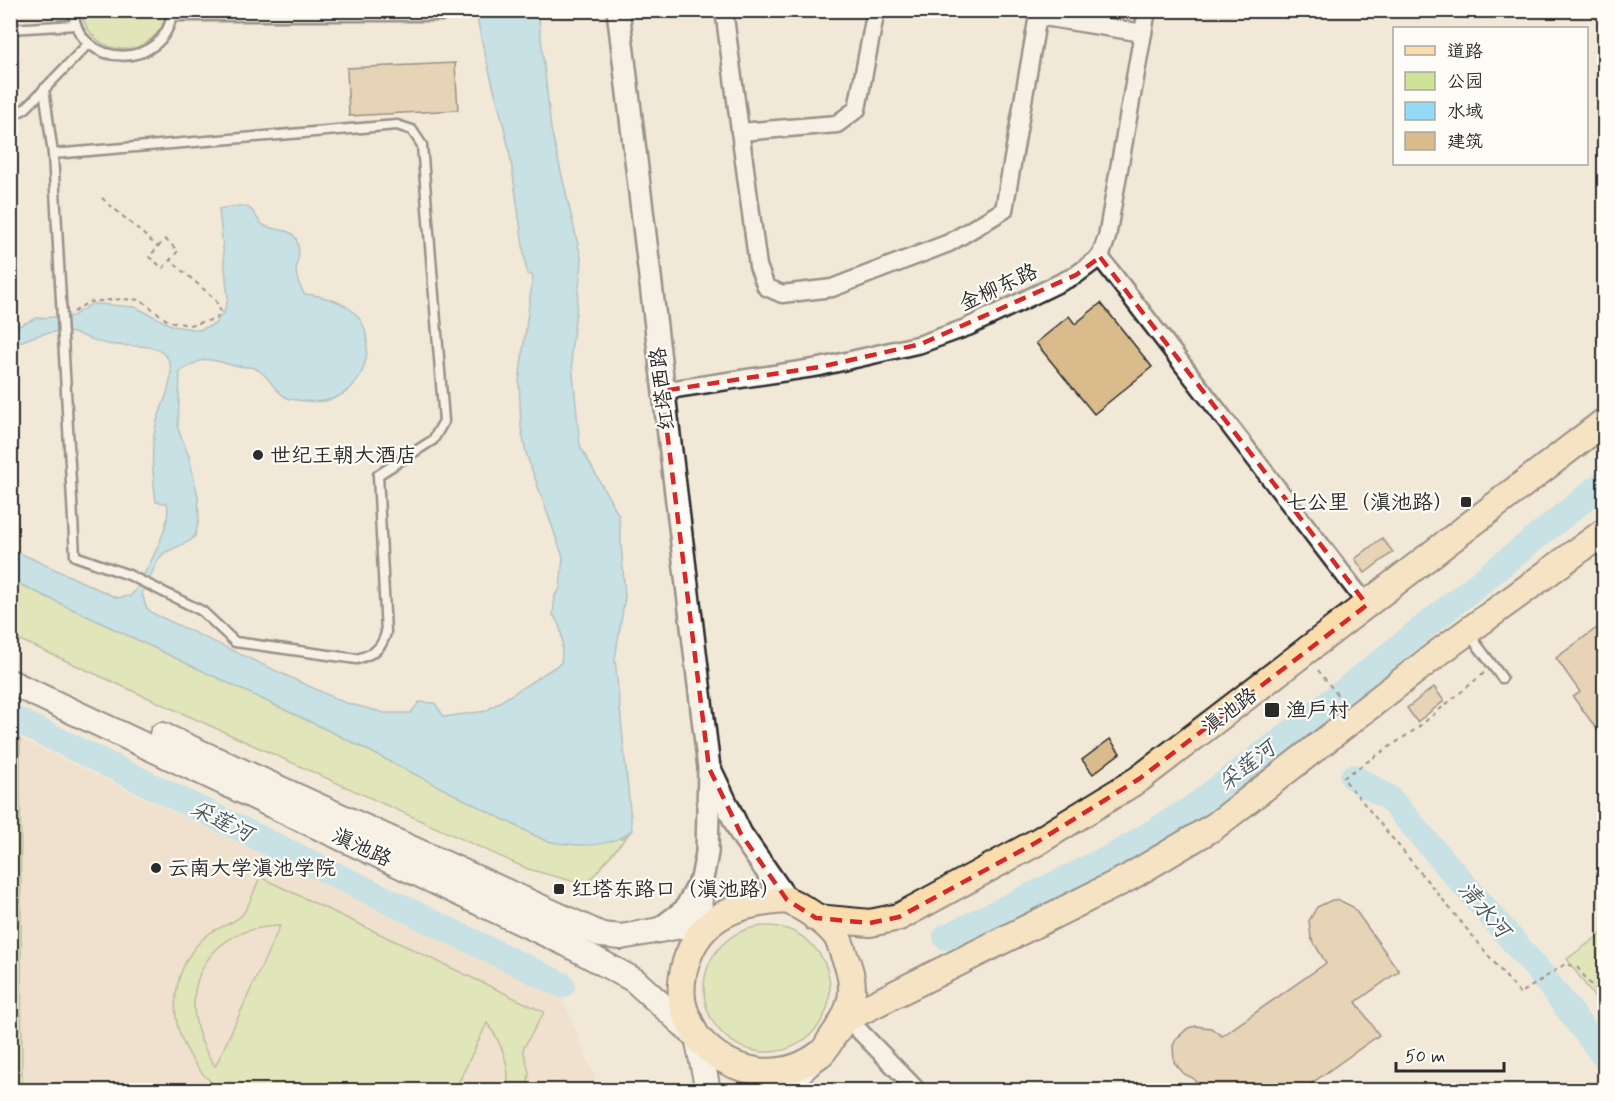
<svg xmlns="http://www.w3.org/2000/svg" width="1615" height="1101" viewBox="0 0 1615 1101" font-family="Mynerve,'LXGW WenKai TC',sans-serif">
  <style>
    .built { fill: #eadac0 }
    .green { fill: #cde297; stroke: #7c8661; stroke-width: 1.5; fill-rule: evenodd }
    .water { fill: #93daf5; stroke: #6994a4; stroke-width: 1.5 }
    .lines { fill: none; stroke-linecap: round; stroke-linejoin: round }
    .river { stroke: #93daf5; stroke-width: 26 }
    .building { fill: #d9bb8c; stroke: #2b2b2b; stroke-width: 1.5 }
    .service-casing { stroke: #2b2b2b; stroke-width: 13 }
    .minor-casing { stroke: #2b2b2b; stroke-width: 21 }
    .tertiary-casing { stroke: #2b2b2b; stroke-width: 26 }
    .secondary-casing { stroke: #2b2b2b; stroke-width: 28 }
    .primary-casing { stroke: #2b2b2b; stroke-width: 30 }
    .path { stroke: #2b2b2b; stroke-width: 2; stroke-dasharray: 4.5 4.5; stroke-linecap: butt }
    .service { stroke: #fdfcf7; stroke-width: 8 }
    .minor { stroke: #fdfcf7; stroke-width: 16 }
    .tertiary { stroke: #fdfcf7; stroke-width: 21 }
    .secondary { stroke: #fdfcf7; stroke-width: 24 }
    .primary { stroke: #fbddab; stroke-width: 26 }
    .path-bridge { stroke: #2b2b2b; stroke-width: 2; stroke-dasharray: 4.5 4.5; stroke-linecap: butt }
    .marked { fill: none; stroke: #d62828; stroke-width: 4.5; stroke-dasharray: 12 8; stroke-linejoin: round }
    .poi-dot { fill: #2b2b2b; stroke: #fdfcf7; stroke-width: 2 }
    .labels { text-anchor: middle; stroke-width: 4.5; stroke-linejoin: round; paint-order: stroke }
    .street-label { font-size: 21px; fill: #2b2b2b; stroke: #fdfcf7 }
    .poi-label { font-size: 21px; fill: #2b2b2b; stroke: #fdfcf7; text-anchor: start }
    .water-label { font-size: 22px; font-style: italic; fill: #45575e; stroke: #fdfcf7 }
  </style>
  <rect width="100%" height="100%" fill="#f2e8d7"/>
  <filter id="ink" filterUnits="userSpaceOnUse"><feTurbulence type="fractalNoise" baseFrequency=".0167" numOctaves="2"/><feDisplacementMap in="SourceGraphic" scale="12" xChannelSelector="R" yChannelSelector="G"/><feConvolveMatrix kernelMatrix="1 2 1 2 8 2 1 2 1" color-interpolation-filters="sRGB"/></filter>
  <g filter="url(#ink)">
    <!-- built -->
    <path class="built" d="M20 739 562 997 600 1090H22Z"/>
    <!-- green -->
    <g class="green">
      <path d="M81 11H168C156 61 91 62 81 11Z"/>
      <path d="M11 580 340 736 546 841 622 838 632 830 586 885 528 869 11 636Z"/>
      <path d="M10 735 20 739 22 1090H10Z"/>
      <path d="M260 877 544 1012 523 1049 529 1072 527 1090H507C511 1066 501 1042 487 1023L455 1090H224C205 1081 192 1062 183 1042 167 1006 177 961 206 936 216 927 234 924 242 915 250 905 255 888 260 877ZM280 926 216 1065 215 1066C171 1003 198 927 280 926Z"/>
      <circle cx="767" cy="989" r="63"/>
      <path d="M1604 932V1011L1567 959Z"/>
    </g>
    <!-- water -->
    <path class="water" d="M476 11H538L551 129 582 262 571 353 580 446 619 516 625 596 615 659 632 830C607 850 575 846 546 841L340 736 11 580V549L117 598 130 596 135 591C146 570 173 526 167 503L156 502C153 476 150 452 156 425 160 407 181 372 165 355 151 341 124 348 107 344 96 342 87 337 77 334 55 327 30 337 11 346V329L37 318 73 316 91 304H98L135 307 173 326 199 330 215 324 224 312 228 299 219 209C227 208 239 204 247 207 256 210 256 222 265 226 275 231 294 228 297 241 304 263 287 264 304 294 335 297 368 309 367 346 367 382 341 406 305 401 299 400 292 400 287 398 275 392 271 380 261 372 252 364 241 368 231 365 206 357 202 357 180 372L178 429 189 457 198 496 199 520 195 536 190 541 164 553 159 559 142 593 146 607 152 613 343 702 385 713H411L419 702 435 703 444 717 486 711 561 663C563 646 564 628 553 615L555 595 560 589 563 557 526 453 521 427 519 381 533 275 527 274C521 233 516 191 509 150 500 103 483 58 476 11Z"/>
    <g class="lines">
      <!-- river -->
      <g class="river">
        <path d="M10 717 562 985"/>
        <path d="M1353 777 1389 798 1538 970 1604 1056"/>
        <path d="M946 937 1121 852 1192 808 1304 723 1604 483"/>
      </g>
    </g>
    <!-- building -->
    <g class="building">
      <path d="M455 63 458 110 349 116 347 68Z"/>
      <path d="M1101 303 1152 367 1094 414 1036 343 1069 316 1075 324Z"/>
      <path d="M1382 538 1393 552 1365 573 1355 559Z"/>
      <path d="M1605 622V740L1573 697 1580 692 1556 658Z"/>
      <path d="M1434 687 1444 701 1417 722 1407 708Z"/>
      <path d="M1110 739 1120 753 1093 774 1082 760Z"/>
      <path d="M1332 900H1339L1353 907 1399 971 1356 1002 1379 1035 1302 1090H1203L1193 1078 1184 1074 1174 1062 1173 1046 1176 1039 1188 1028 1196 1026 1211 1028 1222 1036 1326 963 1311 938 1309 921 1317 907Z"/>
    </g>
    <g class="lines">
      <!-- service casing -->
      <g class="service-casing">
        <g id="service">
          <path d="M73 10C77 70 166 71 172 12"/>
          <path d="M172 16H441L458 10"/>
          <path d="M10 29 76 25"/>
          <path d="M44 89 53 154"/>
          <path d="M10 117 26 108 87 45"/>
          <path d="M397 125 412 130 422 145 444 421 433 440 378 475 386 633C381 650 373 654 357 659L235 642 202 611 129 575 75 556 53 154Z"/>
          <path d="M1469 634 1502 678"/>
        </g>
      </g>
      <!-- minor casing -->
      <g class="minor-casing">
        <g id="minor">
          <path d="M724 10 758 266 766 287 782 294 832 288 949 243 1004 210 1039 10"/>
          <path d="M1038 16 1143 33"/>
          <path d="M740 132 837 124 857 109 876 10"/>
          <path d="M1100 257 1367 605"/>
          <path d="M662 391 820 367 921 344 968 327 1076 275 1100 257 1107 237 1147 10"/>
          <path d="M847 1018 917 1090"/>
        </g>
      </g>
      <!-- tertiary casing -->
      <g class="tertiary-casing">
        <g id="tertiary">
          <path d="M618 10 709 768 707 853 702 879 700 934"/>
          <path d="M711 771 741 834 787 900"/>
          <path d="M657 931 685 910 699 884"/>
        </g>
      </g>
      <!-- secondary casing -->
      <g class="secondary-casing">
        <g id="secondary">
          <path d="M10 682 567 944 634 980 697 1037 708 1090"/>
          <path d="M162 735 602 935 621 937 714 920"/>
          <path d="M780 1090 811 1062"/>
        </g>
      </g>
      <!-- primary casing -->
      <g class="primary-casing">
        <g id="primary">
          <path d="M787 900C804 908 823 920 835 934 840 940 842 949 844 955 859 989 852 1011 831 1039 828 1044 825 1051 820 1054 781 1084 729 1074 698 1038 693 1032 690 1022 686 1014 679 998 681 981 685 965 700 914 739 903 787 900Z"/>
          <path d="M816 918 870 923 899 917 1037 842 1139 779 1604 422"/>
          <path d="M847 1018 1128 878 1215 826 1438 653 1604 532"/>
        </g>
      </g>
      <!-- path -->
      <g class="path">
        <path d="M102 198 158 247"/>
        <path d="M165 239 178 251 163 268 149 257Z"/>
        <path d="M74 312 88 302 122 299 141 300 168 321 189 325 216 319 221 312 215 299 170 260"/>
        <path d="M1484 673 1416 729 1343 778 1520 994 1565 964 1577 967 1604 1001"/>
      </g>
      <!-- service -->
      <use href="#service" class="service"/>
      <!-- minor -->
      <use href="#minor" class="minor"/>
      <!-- tertiary -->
      <use href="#tertiary" class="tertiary"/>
      <!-- secondary -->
      <use href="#secondary" class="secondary"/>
      <!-- primary -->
      <use href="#primary" class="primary"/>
      <!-- path-bridge -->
      <path class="path-bridge" d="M1318 670 1346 706"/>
    </g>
  </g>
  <!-- marked area -->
  <path d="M0 0H1615V1101H0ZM1100 257 1367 605 1139 779 1037 842 899 917 870 923 816 918 787 900 741 834 709 768 662 391 820 367 921 344 1076 275Z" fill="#f2e8d7" fill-opacity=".55" fill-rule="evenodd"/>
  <path class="marked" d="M1100 257 1367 605 1139 779 1037 842 899 917 870 923 816 918 787 900 741 834 709 768 662 391 820 367 921 344 1076 275Z"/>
  <!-- markers -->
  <g class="poi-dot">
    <circle cx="258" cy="455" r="6"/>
    <rect x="1460" y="496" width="12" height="12" rx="3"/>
    <rect x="1264" y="702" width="16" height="16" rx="3"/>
    <circle cx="156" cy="868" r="6"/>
    <rect x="553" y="883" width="12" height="12" rx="3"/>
  </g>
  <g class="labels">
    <!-- street labels -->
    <g class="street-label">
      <text transform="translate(998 287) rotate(-25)" y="7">金柳东路</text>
      <text transform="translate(662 389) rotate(-97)" y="7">红塔西路</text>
      <text transform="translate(1229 711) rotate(-37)" y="7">滇池路</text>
      <text transform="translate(362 847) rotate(25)" y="7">滇池路</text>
    </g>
    <!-- poi labels -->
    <g class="poi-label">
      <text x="270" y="462">世纪王朝大酒店</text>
      <text x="1454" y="509" text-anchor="end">七公里（滇池路）</text>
      <text x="1286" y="717">渔户村</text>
      <text x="168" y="875">云南大学滇池学院</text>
      <text x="571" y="896">红塔东路口（滇池路）</text>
    </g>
    <!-- water labels -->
    <g class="water-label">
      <text transform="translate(1246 765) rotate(-38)" y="8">采莲河</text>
      <text transform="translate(222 820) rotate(26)" y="8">采莲河</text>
      <text transform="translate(1485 909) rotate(49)" y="8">清水河</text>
    </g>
  </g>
  <!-- margin -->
  <rect width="1615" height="1101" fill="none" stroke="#fdfcf7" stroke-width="36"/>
  <rect x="18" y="18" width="1579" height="1065" fill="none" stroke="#2b2b2b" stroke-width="2" filter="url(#ink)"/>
  <!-- legend -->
  <rect x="1393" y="27" width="195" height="138" fill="#fdfcf7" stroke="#a9a8a5" stroke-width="1.5"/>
  <rect x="1405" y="46" width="30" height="9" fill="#fbddab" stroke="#a9a8a5" stroke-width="1.5"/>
  <text x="1447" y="57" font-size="18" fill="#2b2b2b">道路</text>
  <rect x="1405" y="72" width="30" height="18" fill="#cde297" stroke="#a9a8a5" stroke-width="1.5"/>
  <text x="1447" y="87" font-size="18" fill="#2b2b2b">公园</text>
  <rect x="1405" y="102" width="30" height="18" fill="#93daf5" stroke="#a9a8a5" stroke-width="1.5"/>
  <text x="1447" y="117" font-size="18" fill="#2b2b2b">水域</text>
  <rect x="1405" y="132" width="30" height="18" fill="#d9bb8c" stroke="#a9a8a5" stroke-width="1.5"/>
  <text x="1447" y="147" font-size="18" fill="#2b2b2b">建筑</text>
  <!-- scale -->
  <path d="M1396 1062v9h108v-9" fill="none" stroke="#2b2b2b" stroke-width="3"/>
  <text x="1405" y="1062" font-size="18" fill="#2b2b2b" stroke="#fdfcf7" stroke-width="4.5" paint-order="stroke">50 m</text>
</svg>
